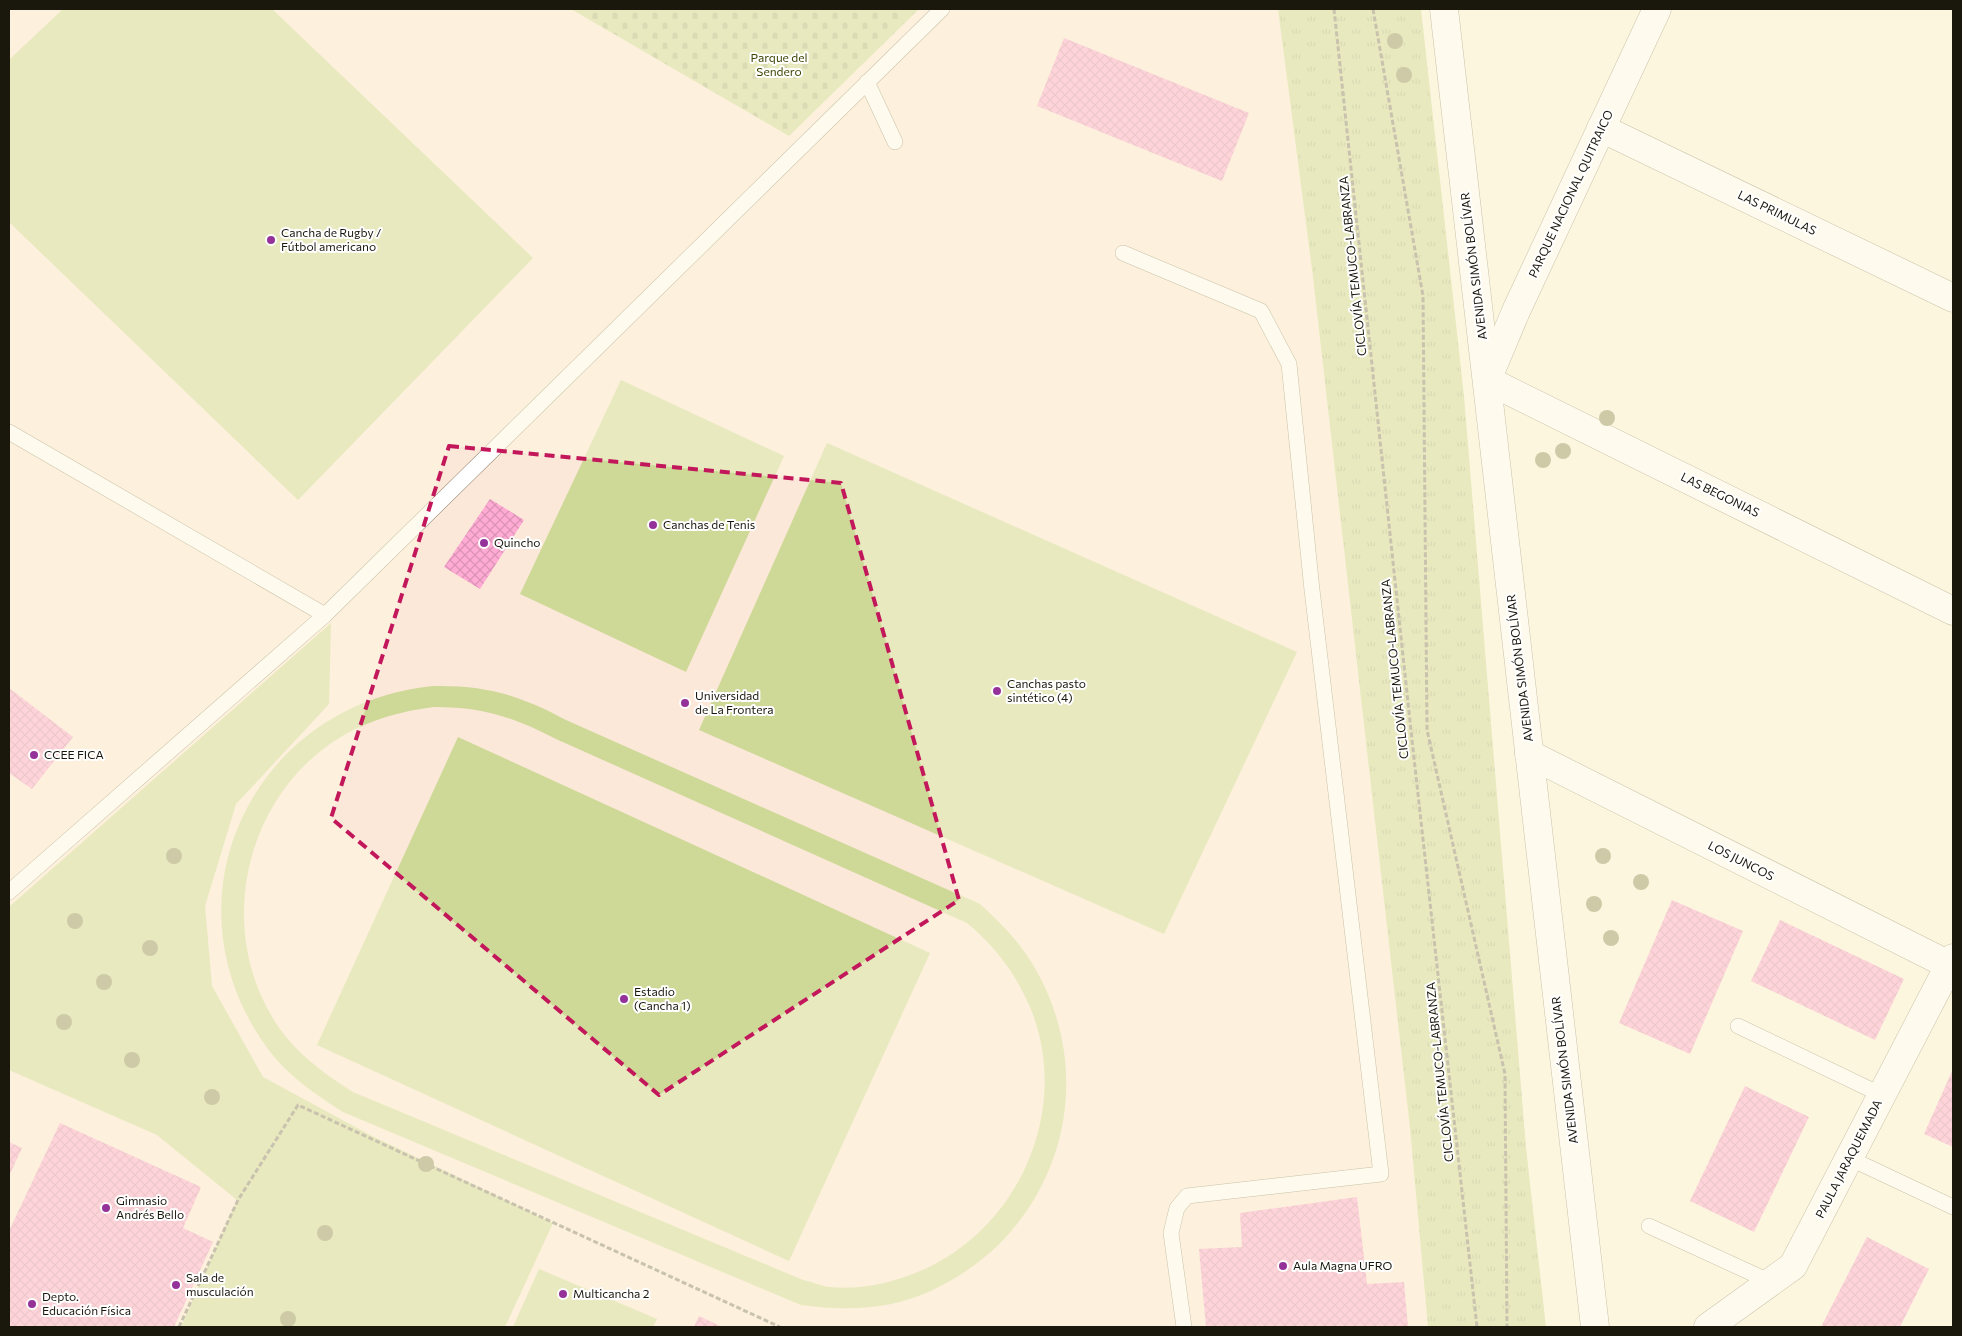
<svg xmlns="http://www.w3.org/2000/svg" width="1962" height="1336" viewBox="0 0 1962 1336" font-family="Commissioner,sans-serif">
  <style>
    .education { fill: #fce8d9 }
    .grass { fill: #ced998; fill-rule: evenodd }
    .cemetery { fill: url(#cemetery-stones) }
    .park { fill: url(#park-tufts) }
    .building { fill: url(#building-cross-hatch) }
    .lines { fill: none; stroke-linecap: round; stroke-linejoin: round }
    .lane-casing { stroke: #8d846b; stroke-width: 16 }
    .street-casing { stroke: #8d846b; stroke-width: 29 }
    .secondary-casing { stroke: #8d846b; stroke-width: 29 }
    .path { stroke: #898473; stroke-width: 3; stroke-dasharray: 5 2.5; stroke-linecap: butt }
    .lane { stroke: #fff; stroke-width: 15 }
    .street { stroke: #fff; stroke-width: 28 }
    .secondary { stroke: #fff; stroke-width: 28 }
    .tree { fill: #949565 }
    .marked { fill: none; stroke: #c2185b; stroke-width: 4; stroke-dasharray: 10 6; stroke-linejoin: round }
    .poi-dot { fill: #943299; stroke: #fff; stroke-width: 2 }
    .labels { text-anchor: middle; stroke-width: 4; stroke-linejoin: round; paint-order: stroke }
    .park-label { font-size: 12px; fill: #3e4502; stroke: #fff }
    .street-label { font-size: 12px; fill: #1a170d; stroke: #fff }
    .poi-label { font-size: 12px; fill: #1a170d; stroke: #fff; text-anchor: start }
  </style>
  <defs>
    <pattern id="cemetery-stones" width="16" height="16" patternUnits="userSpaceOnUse" patternTransform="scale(1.25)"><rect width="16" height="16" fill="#ced998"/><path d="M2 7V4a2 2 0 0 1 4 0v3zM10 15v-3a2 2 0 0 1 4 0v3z" fill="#b0ba82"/></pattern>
    <pattern id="park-tufts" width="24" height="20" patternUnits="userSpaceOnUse" patternTransform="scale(1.25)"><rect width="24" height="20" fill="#ced998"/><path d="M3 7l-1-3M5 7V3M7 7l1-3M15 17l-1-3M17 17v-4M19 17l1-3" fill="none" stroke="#b0ba82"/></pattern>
    <pattern id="building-cross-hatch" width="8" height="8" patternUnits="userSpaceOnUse" patternTransform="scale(1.25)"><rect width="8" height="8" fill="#ffabd4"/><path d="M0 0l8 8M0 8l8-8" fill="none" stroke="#da92b5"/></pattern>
  </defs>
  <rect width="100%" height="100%" fill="#fdf6df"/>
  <!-- education -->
  <path class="education" d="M9 9H571L789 136 919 9H1278L1313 277 1410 1128 1428 1327H9Z"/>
  <!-- grass -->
  <g class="grass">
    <path d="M63 9H272L533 258 298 500 9 222V60Z"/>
    <path d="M621 380 784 456 686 672 520 594Z"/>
    <path d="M827 443 1297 652 1164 934 699 730Z"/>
    <path d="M331 623 329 704 236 804 205 906 212 986 263 1077 370 1135 553 1223 505 1327H181L237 1200 157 1135 9 1070V907Z"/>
    <path d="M433 686C486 685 519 695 566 720L980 904C997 920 1015 937 1028 957 1089 1050 1076 1170 996 1247 967 1274 930 1296 891 1304 860 1310 831 1309 801 1305L343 1112C315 1094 288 1076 268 1049 159 901 252 704 433 686ZM434 707C483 707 513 717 556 739L967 923C995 946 1016 974 1030 1007 1070 1102 1025 1217 935 1264 904 1280 865 1291 829 1287 821 1286 812 1282 803 1280L353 1092C328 1076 305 1060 286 1037 211 942 240 795 344 735 372 719 402 711 434 707Z"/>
    <path d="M458 737 930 953 789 1261 317 1045Z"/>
    <path d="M539 1269 657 1319 653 1327H513Z"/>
  </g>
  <!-- cemetery -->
  <path class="cemetery" d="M571 9H919L789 136Z"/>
  <!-- park -->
  <path class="park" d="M1278 9H1421L1464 396 1526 1147 1546 1327H1428L1410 1128 1313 277Z"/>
  <!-- building -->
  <g class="building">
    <path d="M1064 38 1249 113 1222 181 1037 106Z"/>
    <path d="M490 499 524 520 480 589 444 567Z"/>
    <path d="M9 688 73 737 32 789 9 773Z"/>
    <path d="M1672 900 1743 931 1690 1054 1619 1023Z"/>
    <path d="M1780 920 1904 979 1875 1040 1751 981Z"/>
    <path d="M1953 1069V1147L1924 1134Z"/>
    <path d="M1745 1086 1809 1117 1754 1232 1690 1201Z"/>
    <path d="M60 1123 201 1187 183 1228 213 1242 174 1327H9V1231Z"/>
    <path d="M9 1142 22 1148 9 1176Z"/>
    <path d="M1357 1197 1367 1284 1404 1282 1408 1327H1206L1199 1249 1242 1247 1240 1213Z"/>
    <path d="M1867 1237 1929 1269 1900 1327H1821Z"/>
    <path d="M699 1316 722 1327H694Z"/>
  </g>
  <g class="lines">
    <!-- lane casing -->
    <g class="lane-casing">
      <g id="lane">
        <path d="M867 82 895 142"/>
        <path d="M1123 253 1261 311 1289 364 1312 590 1381 1174 1187 1196 1177 1208 1171 1233 1184 1327"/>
        <path d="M9 432 325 615"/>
        <path d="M9 892 325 615 942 9"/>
        <path d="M1738 1026 1882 1095"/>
        <path d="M1849 1158 1953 1207"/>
        <path d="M1649 1226 1771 1282"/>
      </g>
    </g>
    <!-- street casing -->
    <g class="street-casing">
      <g id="street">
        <path d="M1657 9 1516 311 1487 380 1953 611"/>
        <path d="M1601 128 1953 298"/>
        <path d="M1529 754 1953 967"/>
        <path d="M1708 1327 1793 1266 1953 958"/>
      </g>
    </g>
    <!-- secondary casing -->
    <g class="secondary-casing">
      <path id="secondary" d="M1444 9 1595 1327"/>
    </g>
    <!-- path -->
    <g class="path">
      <path d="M1334 9 1412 740 1477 1327"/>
      <path d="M1373 9 1423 296 1427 730 1505 1074 1507 1327"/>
      <path d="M179 1327 238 1200 298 1105 780 1327"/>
    </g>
    <!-- lane -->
    <use href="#lane" class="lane"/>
    <!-- street -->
    <use href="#street" class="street"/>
    <!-- secondary -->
    <use href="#secondary" class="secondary"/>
  </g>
  <!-- trees -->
  <g class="tree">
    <circle cx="1395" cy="41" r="8"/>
    <circle cx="1404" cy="75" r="8"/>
    <circle cx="1607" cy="418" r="8"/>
    <circle cx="1563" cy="451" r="8"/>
    <circle cx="1543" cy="460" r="8"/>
    <circle cx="174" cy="856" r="8"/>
    <circle cx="1603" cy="856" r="8"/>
    <circle cx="1641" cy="882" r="8"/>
    <circle cx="1594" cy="904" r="8"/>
    <circle cx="75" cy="921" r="8"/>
    <circle cx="1611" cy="938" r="8"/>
    <circle cx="150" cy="948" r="8"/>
    <circle cx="104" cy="982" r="8"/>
    <circle cx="64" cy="1022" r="8"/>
    <circle cx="132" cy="1060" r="8"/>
    <circle cx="212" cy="1097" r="8"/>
    <circle cx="426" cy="1164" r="8"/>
    <circle cx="325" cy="1233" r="8"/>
    <circle cx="288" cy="1319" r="8"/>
  </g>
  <!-- marked area -->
  <path d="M0 0H1962V1336H0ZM449 446 841 483 959 900 659 1095 331 818Z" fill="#fdf6df" fill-opacity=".55" fill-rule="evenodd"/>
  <path class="marked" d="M449 446 841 483 959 900 659 1095 331 818Z"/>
  <!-- markers -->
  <g class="poi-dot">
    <circle cx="271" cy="240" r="5"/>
    <circle cx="653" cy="525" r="5"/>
    <circle cx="484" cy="543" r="5"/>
    <circle cx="997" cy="691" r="5"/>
    <circle cx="685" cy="703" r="5"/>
    <circle cx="34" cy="755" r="5"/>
    <circle cx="624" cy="999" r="5"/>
    <circle cx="106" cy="1208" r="5"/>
    <circle cx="1283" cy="1266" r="5"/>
    <circle cx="176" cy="1285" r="5"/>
    <circle cx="563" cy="1294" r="5"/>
    <circle cx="32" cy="1304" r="5"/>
  </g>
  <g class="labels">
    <!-- park labels -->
    <g class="park-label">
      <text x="779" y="62">Parque del<tspan x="779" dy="14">Sendero</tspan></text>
    </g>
    <!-- street labels -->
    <g class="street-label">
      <text transform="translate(1571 194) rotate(-65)" y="4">PARQUE NACIONAL QUITRAICO</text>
      <text transform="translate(1777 213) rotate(26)" y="4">LAS PRIMULAS</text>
      <text transform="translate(1353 266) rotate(-96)" y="4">CICLOVÍA TEMUCO-LABRANZA</text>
      <text transform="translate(1474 266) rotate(-97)" y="4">AVENIDA SIMÓN BOLÍVAR</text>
      <text transform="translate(1720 495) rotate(26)" y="4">LAS BEGONIAS</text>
      <text transform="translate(1520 668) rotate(-97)" y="4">AVENIDA SIMÓN BOLÍVAR</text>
      <text transform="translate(1395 669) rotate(-96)" y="4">CICLOVÍA TEMUCO-LABRANZA</text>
      <text transform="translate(1741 861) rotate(27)" y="4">LOS JUNCOS</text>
      <text transform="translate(1565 1070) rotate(-97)" y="4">AVENIDA SIMÓN BOLÍVAR</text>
      <text transform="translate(1440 1072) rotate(-96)" y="4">CICLOVÍA TEMUCO-LABRANZA</text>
      <text transform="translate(1849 1159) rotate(-63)" y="4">PAULA JARAQUEMADA</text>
    </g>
    <!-- poi labels -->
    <g class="poi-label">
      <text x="281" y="237">Cancha de Rugby /<tspan x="281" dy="14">Fútbol americano</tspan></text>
      <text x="663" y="529">Canchas de Tenis</text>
      <text x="494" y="547">Quincho</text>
      <text x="1007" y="688">Canchas pasto<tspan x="1007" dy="14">sintético (4)</tspan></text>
      <text x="695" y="700">Universidad<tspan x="695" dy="14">de La Frontera</tspan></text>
      <text x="44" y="759">CCEE FICA</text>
      <text x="634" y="996">Estadio<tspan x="634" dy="14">(Cancha 1)</tspan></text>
      <text x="116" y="1205">Gimnasio<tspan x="116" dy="14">Andrés Bello</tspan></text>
      <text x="1293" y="1270">Aula Magna UFRO</text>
      <text x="186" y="1282">Sala de<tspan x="186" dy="14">musculación</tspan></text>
      <text x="573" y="1298">Multicancha 2</text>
      <text x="42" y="1301">Depto.<tspan x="42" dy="14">Educación Física</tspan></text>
    </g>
  </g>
  <!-- border -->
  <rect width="1962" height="1336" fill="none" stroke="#1a170d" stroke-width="20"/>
</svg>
